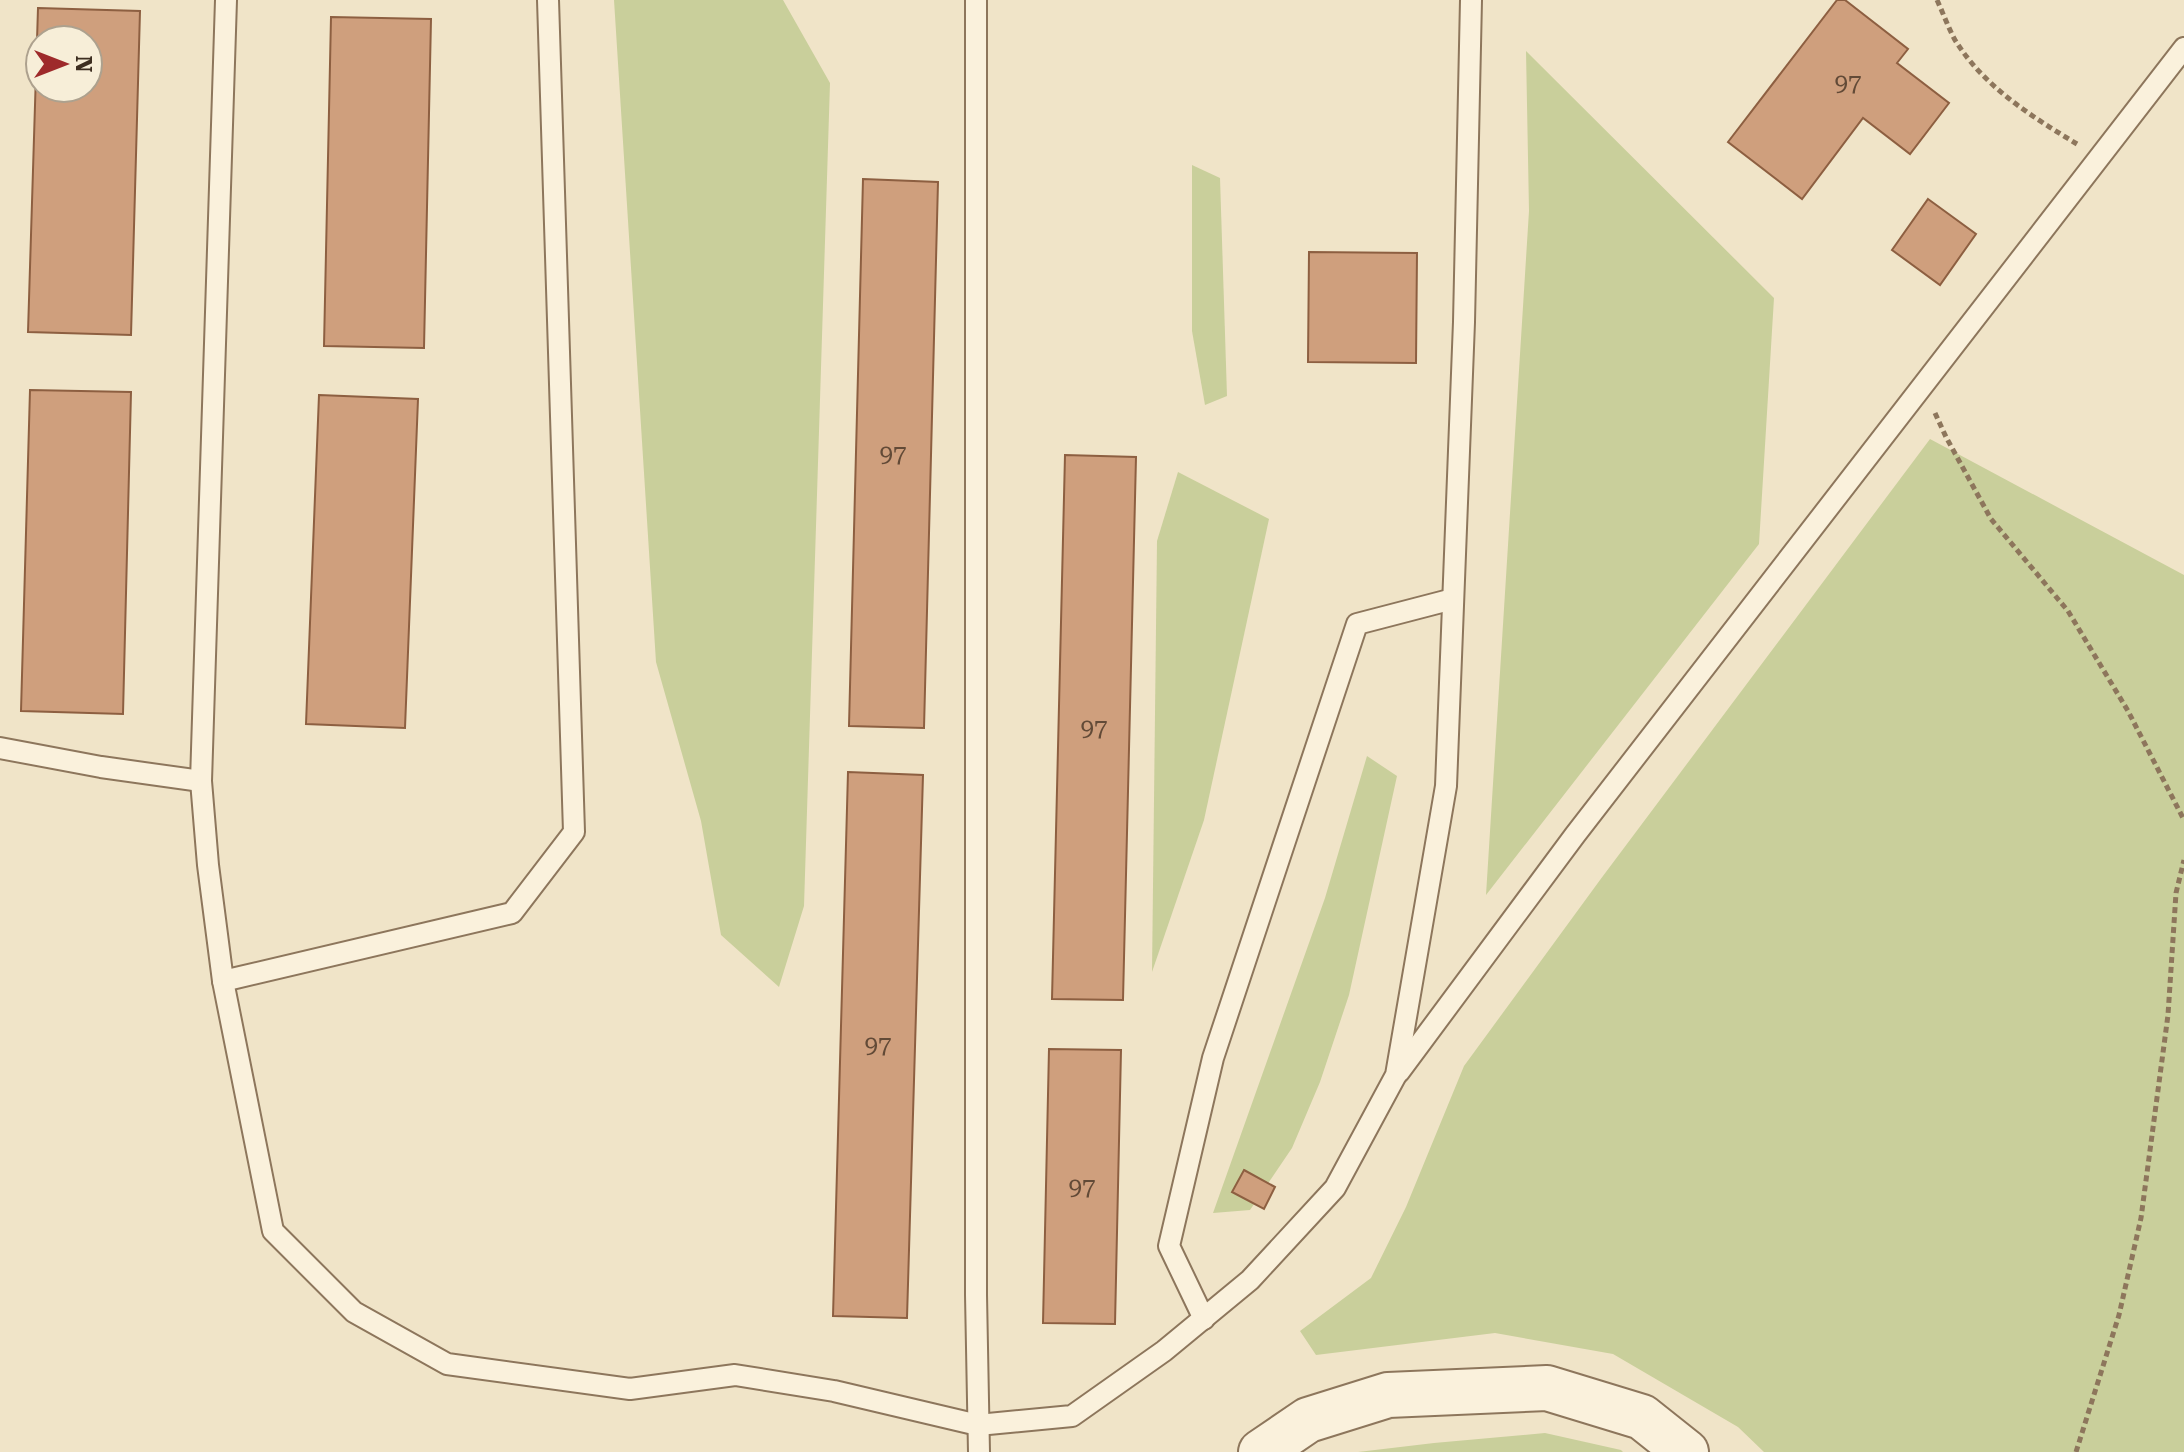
<svg xmlns="http://www.w3.org/2000/svg" width="2184" height="1452" viewBox="0 0 2184 1452" font-family="'Roboto Serif',serif">
  <style>
    .green { fill: #c9cf9b }
    .building { fill: #cf9f7d; stroke: #8d5f41; stroke-width: 2; fill-rule: evenodd }
    .lines { fill: none; stroke-linecap: round; stroke-linejoin: round }
    .service-casing { stroke: #8d765c; stroke-width: 24 }
    .tertiary-casing { stroke: #8d765c; stroke-width: 48 }
    .path { stroke: #8d765c; stroke-width: 5; stroke-dasharray: 6 4; stroke-linecap: butt }
    .service { stroke: #faf1dc; stroke-width: 20 }
    .tertiary { stroke: #faf1dc; stroke-width: 44 }
    .labels { text-anchor: middle; stroke-width: 7; stroke-linejoin: round; paint-order: stroke }
    .number-label { font-size: 24px; fill: #624a37 }
  </style>
  <rect width="100%" height="100%" fill="#f0e4c8"/>
  <!-- green -->
  <g class="green">
    <path d="M614 0H783L830 83 804 906 779 987 721 935 701 821 656 662Z"/>
    <path d="M1526 51 1774 298 1759 544 1486 895 1529 211Z"/>
    <path d="M1192 165 1220 178 1227 396 1205 405 1192 331Z"/>
    <path d="M1930 439 2184 575V1452H1764L1738 1427 1613 1354 1495 1333 1316 1355 1300 1331 1371 1278 1406 1207 1464 1066 1600 880Z"/>
    <path d="M1178 472 1269 519 1204 820 1152 972 1157 541Z"/>
    <path d="M1367 756 1397 776 1349 995 1320 1082 1292 1148 1250 1210 1213 1213 1325 898Z"/>
    <path d="M1545 1433 1621 1450 1623 1452H1358L1434 1443Z"/>
  </g>
  <!-- building -->
  <g class="building">
    <path d="M1837 0H1845L1908 49 1897 63 1949 103 1910 154 1863 118 1802 199 1728 142Z"/>
    <path d="M38 8 140 11 131 335 28 332ZM40 40H88V88H40Z"/>
    <path d="M331 17 431 19 424 348 324 346Z"/>
    <path d="M863 179 938 182 924 728 849 726Z"/>
    <path d="M1928 199 1976 234 1940 285 1892 250Z"/>
    <path d="M1309 252 1417 253 1416 363 1308 362Z"/>
    <path d="M30 390 131 392 123 714 21 711Z"/>
    <path d="M319 395 418 399 405 728 306 724Z"/>
    <path d="M1065 455 1136 457 1123 1000 1052 999Z"/>
    <path d="M848 772 923 775 907 1318 833 1316Z"/>
    <path d="M1049 1049 1121 1050 1115 1324 1043 1323Z"/>
    <path d="M1244 1170 1275 1187 1264 1209 1232 1192Z"/>
  </g>
  <g class="lines">
    <!-- service casing -->
    <g class="service-casing">
      <g id="service">
        <path d="M226 0 201 781 208 865 223 981 273 1231 354 1312 447 1364 630 1389 735 1375 834 1391 978 1425 1072 1416 1164 1351 1250 1280 1335 1188 1396 1075 1446 786 1464 322 1471 0"/>
        <path d="M976 0V1295L979 1452"/>
        <path d="M0 748 101 767 201 781"/>
        <path d="M223 981 512 913 574 832 548 0"/>
        <path d="M1399 1072 1575 835 2184 48"/>
        <path d="M1204 1319 1169 1246 1213 1058 1357 624 1453 599"/>
      </g>
    </g>
    <!-- tertiary casing -->
    <g class="tertiary-casing">
      <path id="tertiary" d="M1261 1452 1308 1420 1388 1395 1547 1388 1642 1417 1686 1452"/>
    </g>
    <!-- path -->
    <g class="path">
      <path d="M1937 0C1943 13 1948 27 1955 40 1984 87 2031 116 2077 144"/>
      <path d="M1935 413 1946 437 1991 519 2068 611 2128 711 2184 820"/>
      <path d="M2076 1452 2119 1315 2141 1218 2168 1015 2176 893 2184 860"/>
    </g>
    <!-- service -->
    <use href="#service" class="service"/>
    <!-- tertiary -->
    <use href="#tertiary" class="tertiary"/>
  </g>
  <g class="labels">
    <!-- number labels -->
    <g class="number-label">
      <text x="1848" y="91">97</text>
      <text x="893" y="462">97</text>
      <text x="1094" y="736">97</text>
      <text x="878" y="1053">97</text>
      <text x="1082" y="1195">97</text>
    </g>
  </g>
  <!-- north arrow -->
  <g transform="translate(64 64) rotate(90)"><circle r="38" fill="#f7eed8" stroke="#ada18e" stroke-width="2"/>
  <path d="M0-6L14 30L0 20L-14 30Z" fill="#9e2a2b"/>
  <text y="-12" font-size="22" font-weight="bold" text-anchor="middle" fill="#3d2e20">N</text>
  </g>
</svg>
